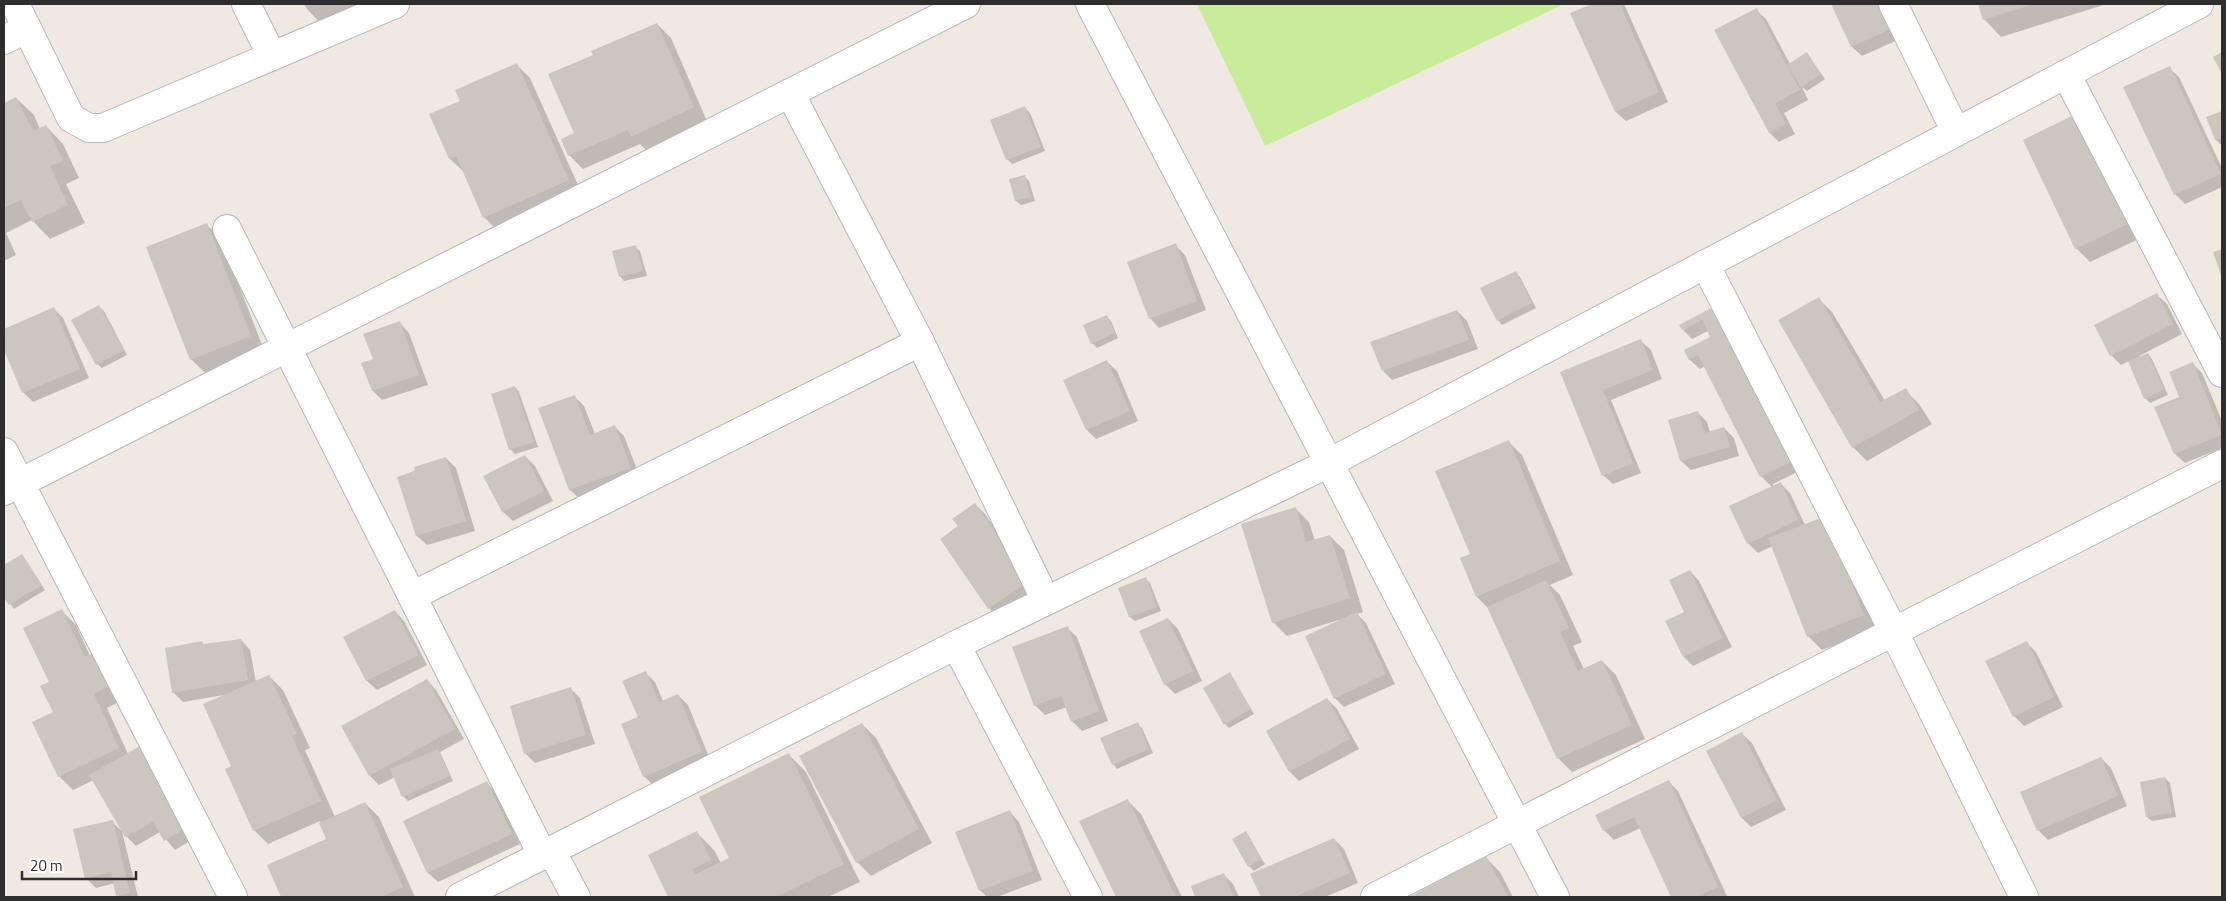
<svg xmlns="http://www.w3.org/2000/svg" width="2226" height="901" viewBox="0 0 2226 901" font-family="'Titillium Web',sans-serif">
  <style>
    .pitch { fill: #c9ec9a }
    .shadow { fill: #0003 }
    .building { fill: #cbc7bf }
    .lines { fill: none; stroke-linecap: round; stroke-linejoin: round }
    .minor-casing { stroke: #b4b7c1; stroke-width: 30 }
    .secondary-casing { stroke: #b4b7c1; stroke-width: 30 }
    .minor { stroke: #fff; stroke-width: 28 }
    .secondary { stroke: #fff; stroke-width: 28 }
  </style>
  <rect width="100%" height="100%" fill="#efe9e1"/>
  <!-- pitch -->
  <path class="pitch" d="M1197 4H1564L1265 146Z"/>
  <!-- shadow -->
  <g class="shadow">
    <path d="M304 4H378L324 27 307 9Z"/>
    <path d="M1595 4H1624L1668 102 1626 121 1616 112 1572 14Z"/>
    <path d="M1832 4H1889L1904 37 1862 56 1852 47Z"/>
    <path d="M1979 4H2107L2001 37 1984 19Z"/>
    <path d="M1756 10 1766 19 1790 64 1807 54 1825 79 1807 91 1802 87 1808 100 1784 113 1795 134 1779 142 1770 133Z"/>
    <path d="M657 24 671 38 707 121 646 150 640 144 583 169 569 155 576 134 594 56Z"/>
    <path d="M516 64 530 78 582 194 498 231 484 217 465 173 450 159 431 115 461 101Z"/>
    <path d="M2169 68 2179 77 2222 168V187L2185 204 2175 194Z"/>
    <path d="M16 98 34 115 40 129 46 126 63 144 79 178 66 184 85 223 50 239 32 220 6 233 16 255 4 261V104Z"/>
    <path d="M1025 108 1030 113 1045 151 1012 164 1007 159Z"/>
    <path d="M2222 112V144H2220L2216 140 2207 117Z"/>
    <path d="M2091 129 2143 237 2090 262 2076 248Z"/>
    <path d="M1024 176 1029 181 1035 201 1021 205 1016 201Z"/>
    <path d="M207 225 221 239 264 350 205 373 191 359Z"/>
    <path d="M1175 245 1185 255 1206 310 1159 328 1150 318Z"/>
    <path d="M635 247 640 251 647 276 624 281 620 276Z"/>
    <path d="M1515 272 1520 277 1536 308 1502 325 1498 320Z"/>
    <path d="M2157 295 2167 304 2182 334 2139 356 2140 358 2148 354 2152 359 2168 395 2150 403 2145 398 2129 361 2121 365 2111 355Z"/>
    <path d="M1818 298 1832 312 1885 401 1905 390 1919 404 1932 424 1867 461 1853 447Z"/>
    <path d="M99 307 104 311 127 355 102 368 97 364Z"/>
    <path d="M1715 308 1801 470 1773 484 1774 487 1781 484 1790 493 1805 525 1840 531 1877 629 1822 650 1808 636 1773 546 1758 553 1748 543 1772 487 1761 476 1705 366 1700 369 1690 360 1686 350 1712 338 1708 331 1692 339 1683 330Z"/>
    <path d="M54 309 63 318 89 378 33 402 23 392 4 346V330Z"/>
    <path d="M1457 311 1467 321 1478 349 1392 380 1383 371Z"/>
    <path d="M1106 316 1111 321 1118 338 1097 348 1092 343Z"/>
    <path d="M400 323 409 333 428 385 382 400 373 391 374 360Z"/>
    <path d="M1641 341 1651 350 1662 379 1611 400 1641 473 1613 484 1603 475 1562 373Z"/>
    <path d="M1107 362 1117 371 1138 421 1096 439 1087 430 1065 380Z"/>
    <path d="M2193 364 2202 373 2222 421V448L2185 463 2175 454 2156 408 2181 397Z"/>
    <path d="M515 387 519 392 538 447 515 454 510 449Z"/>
    <path d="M574 396 584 406 595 434 615 427 624 436 640 477 580 499 570 490 540 409Z"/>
    <path d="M1697 412 1707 422 1710 432 1724 428 1734 438 1739 456 1691 470 1681 461 1669 420Z"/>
    <path d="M1508 441 1522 455 1573 575 1550 585 1560 595 1582 642 1573 646 1584 669 1602 661 1616 675 1645 739 1572 772 1558 758 1489 609 1477 597 1461 559 1472 555Z"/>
    <path d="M525 456 535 466 553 501 513 521 503 512 485 477Z"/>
    <path d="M446 458 456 468 475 531 427 545 417 536 399 477Z"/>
    <path d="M975 504 985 514 1037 591 999 618 989 608 942 539 959 527Z"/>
    <path d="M1295 508 1309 522 1315 541 1330 536 1344 550 1363 612 1357 614 1366 623 1395 684 1344 707 1335 698 1339 620 1287 636 1273 622Z"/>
    <path d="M22 556 45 590 14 609 4 595V567Z"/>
    <path d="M1690 571 1699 581 1732 647 1693 666 1684 657 1667 622 1686 612Z"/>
    <path d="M1145 579 1150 583 1161 611 1135 621 1130 617 1120 588Z"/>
    <path d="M62 611 76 625 90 656 128 697 107 708 128 754 195 838 175 850 160 832 136 846 126 836 94 780 73 790 59 776 50 682Z"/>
    <path d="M395 611 404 621 427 665 377 690 367 681 345 637Z"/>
    <path d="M1168 619 1178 629 1202 681 1175 694 1165 684Z"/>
    <path d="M1067 628 1077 637 1108 721 1082 731 1072 721 1067 707 1045 715 1035 705Z"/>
    <path d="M241 640 250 650 256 682 269 676 283 690 310 748 305 750 335 817 365 803 379 817 415 897H283L269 865 328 839 320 821 268 844 254 830 233 767 224 695 183 702 173 692 202 643 205 645Z"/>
    <path d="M2026 642 2036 652 2063 707 2024 726 2014 716Z"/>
    <path d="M646 673 655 682 663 701 678 695 688 705 711 762 654 786 644 776 639 718Z"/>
    <path d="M1230 674 1254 714 1229 728 1225 724Z"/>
    <path d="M427 680 436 690 464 739 440 752 453 781 408 801 403 796 395 777 379 785 370 776Z"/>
    <path d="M571 689 580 698 595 744 535 763 525 753Z"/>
    <path d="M1327 699 1337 709 1359 749 1299 781 1290 772Z"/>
    <path d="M862 724 876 738 932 843 871 876 857 862Z"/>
    <path d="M1137 724 1142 728 1153 753 1117 769 1113 764Z"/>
    <path d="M1742 734 1752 743 1786 810 1751 827 1742 818Z"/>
    <path d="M789 755 806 772 860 882 828 897H670L650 856 697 833 714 850 721 863 730 859Z"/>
    <path d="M2101 758 2111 768 2127 806 2048 840 2038 830Z"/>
    <path d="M2165 778 2170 783 2176 817 2152 821 2147 817Z"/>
    <path d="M1669 782 1678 791 1727 896 1673 897 1641 828 1614 840 1604 830 1597 815Z"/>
    <path d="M487 783 496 793 520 844 438 882 428 873 405 822Z"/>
    <path d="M1127 800 1141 814 1182 897H1118L1081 822Z"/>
    <path d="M1010 812 1019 822 1042 880 997 897H987L980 890Z"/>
    <path d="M112 822 122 831 138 897H119L115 883 96 888 86 878Z"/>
    <path d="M1245 833 1265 864 1254 871 1249 866Z"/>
    <path d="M1334 839 1344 849 1358 883 1325 897H1262L1252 875Z"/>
    <path d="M1486 858 1500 872 1513 897H1411Z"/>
    <path d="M1223 874 1233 884 1239 897H1197L1192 887Z"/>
  </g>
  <!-- building -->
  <g class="building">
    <path d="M1592 4H1620L1659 92 1615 112 1570 13Z"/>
    <path d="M1831 4H1885L1895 27 1851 47Z"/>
    <path d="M1978 4H2034L1983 20Z"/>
    <path d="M1757 8 1800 90 1775 103 1786 124 1769 133 1714 30Z"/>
    <path d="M657 23 694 107 631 137 628 130 568 156 561 139 574 133 548 74 593 55 591 51Z"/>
    <path d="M1807 52 1821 74 1801 87 1787 65Z"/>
    <path d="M2222 52V74L2213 57Z"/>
    <path d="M517 63 569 180 483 218 456 156 449 159 429 114 460 101 455 90Z"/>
    <path d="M2170 66 2221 174 2174 195 2123 87Z"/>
    <path d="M16 97 33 131 46 125 63 161 50 166 68 205 32 222 21 200 4 208V103Z"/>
    <path d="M1025 106 1041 147 1006 160 990 120Z"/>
    <path d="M2222 111V138L2215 140 2206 117Z"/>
    <path d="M2078 113 2130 223 2075 249 2023 140Z"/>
    <path d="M1025 175 1031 197 1015 201 1009 179Z"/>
    <path d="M207 223 251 336 190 360 146 247Z"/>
    <path d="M1176 243 1197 301 1149 319 1127 262Z"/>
    <path d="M636 245 643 271 619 277 612 251Z"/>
    <path d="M2222 249V278L2213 252Z"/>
    <path d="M1516 271 1532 303 1497 321 1480 288Z"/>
    <path d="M2157 293 2173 324 2110 356 2094 325Z"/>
    <path d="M1819 297 1880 402 1906 388 1919 410 1852 448 1778 320Z"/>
    <path d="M99 305 124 350 96 365 71 320Z"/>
    <path d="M1715 306 1793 461 1760 477 1698 355 1689 360 1684 350 1710 337 1702 320 1682 330 1679 325Z"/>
    <path d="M54 307 80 369 22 393 4 350V329Z"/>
    <path d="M1457 310 1469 340 1382 371 1370 342Z"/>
    <path d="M1107 315 1115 333 1091 344 1083 325Z"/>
    <path d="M400 321 419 375 372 391 361 363 373 359 363 334Z"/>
    <path d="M1641 339 1653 370 1603 390 1633 463 1602 476 1560 372Z"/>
    <path d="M2148 353 2164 390 2144 399 2128 361Z"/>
    <path d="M1107 360 1130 411 1086 430 1063 380Z"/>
    <path d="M2193 362 2222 435 2174 454 2154 407 2179 397 2169 372Z"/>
    <path d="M515 386 534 442 509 450 491 394Z"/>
    <path d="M575 395 590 435 615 425 631 468 569 490 538 408Z"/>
    <path d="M1698 411 1704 433 1724 427 1730 447 1680 461 1668 420Z"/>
    <path d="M1509 440 1560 561 1476 597 1460 558 1470 554 1435 471Z"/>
    <path d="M525 455 544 491 502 512 483 476Z"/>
    <path d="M446 457 466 521 416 536 397 477 415 471 414 467Z"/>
    <path d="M1781 482 1798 520 1747 544 1729 506Z"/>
    <path d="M975 503 1029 581 988 609 940 539 958 526 952 519Z"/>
    <path d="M1296 507 1306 542 1330 535 1350 598 1272 623 1241 524Z"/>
    <path d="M1826 516 1864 615 1807 637 1768 538Z"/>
    <path d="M22 554 42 585 9 605 4 598V565Z"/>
    <path d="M1690 570 1723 638 1683 657 1665 621 1684 612 1669 580Z"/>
    <path d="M1146 577 1157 607 1129 617 1118 588Z"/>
    <path d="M1546 580 1569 628 1560 632 1578 671 1602 660 1632 725 1557 759 1487 607Z"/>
    <path d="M62 609 85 657 100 650 115 683 94 694 119 748 58 777 32 722 53 712 40 686 49 682 23 628Z"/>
    <path d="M395 610 419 655 366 681 343 637Z"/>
    <path d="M1357 612 1386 674 1334 699 1305 636Z"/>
    <path d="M1168 618 1193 671 1164 685 1139 631Z"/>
    <path d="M1068 626 1099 711 1071 722 1061 696 1034 706 1012 647Z"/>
    <path d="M241 639 248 680 172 693 165 648 202 641 203 644Z"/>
    <path d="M2027 641 2054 697 2013 717 1985 661Z"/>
    <path d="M646 671 659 702 678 694 702 752 643 777 621 724 638 717 622 681Z"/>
    <path d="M1230 672 1251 709 1224 725 1203 688Z"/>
    <path d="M269 675 297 734 292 736 321 801 253 831 225 769 231 766 203 704Z"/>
    <path d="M427 679 455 729 369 776 341 726Z"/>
    <path d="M571 687 586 735 524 754 510 706Z"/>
    <path d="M1327 698 1350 739 1289 772 1266 731Z"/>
    <path d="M1138 722 1149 749 1112 765 1100 738Z"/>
    <path d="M862 723 919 829 856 863 799 756Z"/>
    <path d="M1742 732 1777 800 1741 818 1706 751Z"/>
    <path d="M140 746 186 828 164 841 153 822 125 837 89 775Z"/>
    <path d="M438 749 450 776 402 797 390 769Z"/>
    <path d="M789 753 844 864 776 897H668L648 855 697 831 711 860 693 869 695 874 729 858 699 797Z"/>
    <path d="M2101 757 2118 796 2037 831 2020 792Z"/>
    <path d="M2165 777 2172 813 2146 817 2140 782Z"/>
    <path d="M1669 780 1718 887 1696 897H1671L1634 817 1603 831 1595 815Z"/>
    <path d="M487 781 512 834 427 873 403 821Z"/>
    <path d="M1128 799 1176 897H1116L1079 821Z"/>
    <path d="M365 802 403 887 381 897H281L267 865 326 839 319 823Z"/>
    <path d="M1010 810 1033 871 979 891 955 832Z"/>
    <path d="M113 820 130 893 116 896 111 872 85 879 73 829Z"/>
    <path d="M1246 831 1262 859 1248 867 1232 839Z"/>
    <path d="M1334 838 1350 873 1294 897H1261L1250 874Z"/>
    <path d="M1486 856 1508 897H1409Z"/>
    <path d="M1224 873 1234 897H1195L1191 886Z"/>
  </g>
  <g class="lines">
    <!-- minor casing -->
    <g class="minor-casing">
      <g id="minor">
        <path d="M15 4 71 118 89 128H103L395 4"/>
        <path d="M246 4 272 56"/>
        <path d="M1893 4 1956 132"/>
        <path d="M4 40 27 28"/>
        <path d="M2066 74 2222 373"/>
        <path d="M790 93 920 342 1046 601"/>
        <path d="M227 229 543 856"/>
        <path d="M1705 264 1894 632 2024 897"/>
        <path d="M4 452 233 897"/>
        <path d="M4 491 966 4"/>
        <path d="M412 596 920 342"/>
        <path d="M956 645 1088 897"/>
        <path d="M1517 824 2222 464"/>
        <path d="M552 852 576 897"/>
        <path d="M460 897 956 645 1329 463 2199 4"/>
      </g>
    </g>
    <!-- secondary casing -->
    <g class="secondary-casing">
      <g id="secondary">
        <path d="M1090 4 1555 897"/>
        <path d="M1375 897 1517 824"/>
      </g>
    </g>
    <!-- minor -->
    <use href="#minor" class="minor"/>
    <!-- secondary -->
    <use href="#secondary" class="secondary"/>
  </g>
  <!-- border -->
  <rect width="2226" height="901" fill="none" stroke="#2e2e2e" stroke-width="10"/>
  <!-- scale -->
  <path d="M22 871v8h114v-8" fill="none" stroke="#2e2e2e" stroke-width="2.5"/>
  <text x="30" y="871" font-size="15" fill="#2e2e2e" stroke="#ffffff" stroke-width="4" paint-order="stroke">20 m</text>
</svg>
